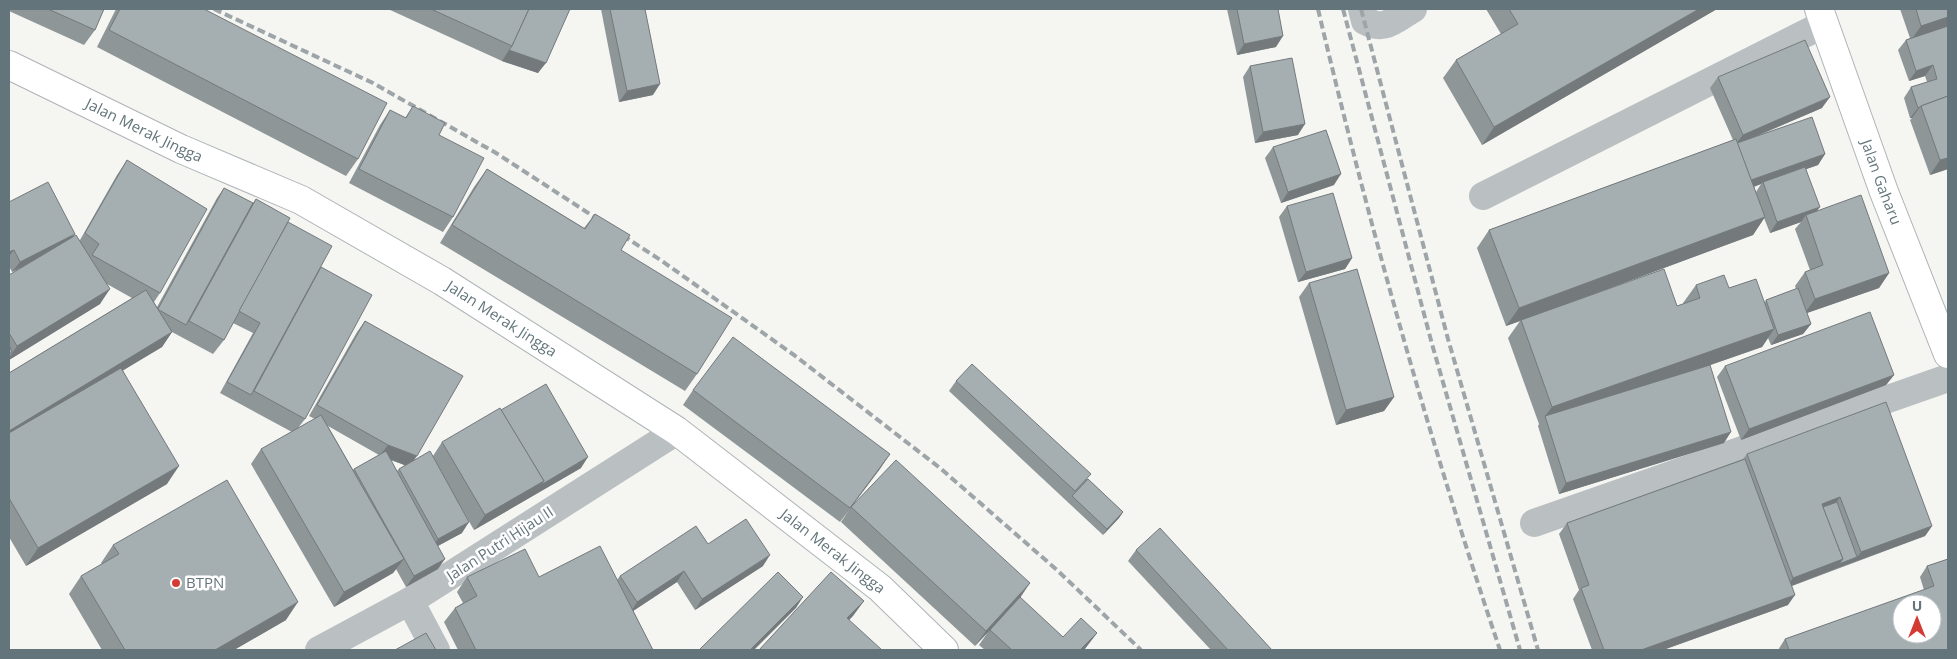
<svg xmlns="http://www.w3.org/2000/svg" width="1957" height="659" viewBox="0 0 1957 659" font-family="'Open Sans',sans-serif">
  <style>
    .lines { fill: none; stroke-linecap: round; stroke-linejoin: round }
    .primary-casing { stroke: #aeb4b7; stroke-width: 30 }
    .minor { stroke: #bac0c2; stroke-width: 28 }
    .primary { stroke: #fff; stroke-width: 28 }
    .rail { stroke: #9da5a8; stroke-width: 4; stroke-dasharray: 8 4; stroke-linecap: butt }
    .wall { fill: #8e9698; fill-rule: evenodd }
    .shaded-wall { fill: #747a7c }
    .building { fill: #a5aeb1; stroke: #747a7c; fill-rule: evenodd }
    .poi-dot { fill: #d43a34; stroke: #fff; stroke-width: 2 }
    .labels { text-anchor: middle; stroke-width: 5; stroke-linejoin: round; paint-order: stroke }
    .street-label { font-size: 15px; fill: #63757b; stroke: #fff }
    .poi-label { font-size: 15px; fill: #63757b; stroke: #fff; text-anchor: start }
  </style>
  <rect width="100%" height="100%" fill="#f5f5f2"/>
  <g class="lines">
    <!-- primary casing -->
    <g class="primary-casing">
      <g id="primary">
        <path id="s1" d="M1819 9 1884 192 1948 354"/>
        <path id="s2" d="M9 65 181 149 301 200 442 281 677 431 880 588 944 650"/>
      </g>
    </g>
    <!-- minor -->
    <g class="minor">
      <path d="M1362 9 1365 21C1385 32 1395 19 1413 9"/>
      <path d="M1483 196 1824 24"/>
      <path d="M1534 523 1948 378"/>
      <path d="M410 601 436 650"/>
      <path d="M319 650 410 601 677 431"/>
    </g>
    <!-- primary -->
    <use href="#primary" class="primary"/>
    <!-- rail -->
    <g class="rail">
      <path d="M214 9 373 83 496 153 662 261 794 355 940 468 1057 570 1141 650"/>
      <path d="M1318 9C1369 225 1429 439 1500 650"/>
      <path d="M1343 9 1432 344 1520 650"/>
      <path d="M1361 9 1448 339 1538 650"/>
    </g>
  </g>
  <!-- wall -->
  <g class="wall">
    <path d="M9 9H104L95 30 84 45 9 11Z"/>
    <path d="M116 9H204L358 159 346 176 97 47Z"/>
    <path d="M388 9H570L538 73 502 61Z"/>
    <path d="M601 9H645L653 95 619 102Z"/>
    <path d="M1227 9H1278L1276 47 1237 55Z"/>
    <path d="M1486 9H1717L1482 145 1443 78 1456 60 1501 34Z"/>
    <path d="M1900 9H1948V169L1930 175 1910 120 1912 118H1910L1904 98 1911 87 1927 82 1925 76 1909 81 1898 50 1906 40 1910 38Z"/>
    <path d="M1250 66 1298 135 1255 143 1243 77Z"/>
    <path d="M1718 77 1822 108 1755 137 1825 154 1818 165 1806 169 1817 211 1889 273 1879 288 1807 313 1811 324 1803 334 1771 345 1768 338 1762 347 1710 365 1724 443 1559 494 1538 426 1539 424 1508 338 1520 321 1506 326 1477 248 1489 230 1733 140 1710 88ZM1761 184 1756 192 1754 187ZM1764 218 1770 233 1801 222 1795 229 1810 270 1805 272 1795 286 1796 289 1766 300 1765 302 1729 288 1696 285 1683 303 1684 304 1677 306 1574 301 1753 235Z"/>
    <path d="M413 106 439 135 453 217 443 232 349 183 380 125 390 110 405 118Z"/>
    <path d="M1273 147 1334 185 1281 203 1265 158Z"/>
    <path d="M127 160 160 293 154 302 157 307 217 198 224 188 253 203 256 199 288 222 320 270 305 419 298 428 315 419 309 416 357 332 365 321 414 460 433 456 442 442 501 410 581 468 474 530 459 504 462 533 438 546V569L406 587 396 569 393 573 334 607 251 464 261 449 292 432 220 393 253 333 233 323 224 340 213 354 172 332 162 347 123 370 167 484 26 566 9 537V373L132 298 107 284 100 304 9 360V275L21 268 12 272 9 266V202L72 237 80 240 117 175ZM328 426 379 455 354 469 353 470ZM390 460 405 465 399 469 397 471Z"/>
    <path d="M487 169 584 228 595 214 621 250 697 374 685 391 440 243 474 187Z"/>
    <path d="M1287 206 1352 258 1345 269 1298 282 1279 217Z"/>
    <path d="M1309 283 1394 397 1384 411 1336 425 1299 297Z"/>
    <path d="M1725 366 1894 375 1886 385 1741 440 1717 377Z"/>
    <path d="M956 381 1088 479 1123 512 1119 518 1103 535 949 391Z"/>
    <path d="M693 390 890 454 840 522 683 405Z"/>
    <path d="M1747 454 1932 526 1925 536 1792 586 1788 605 1663 650H1592L1573 599 1579 590 1559 534 1567 523 1743 459Z"/>
    <path d="M851 507 1020 598 1063 637 1097 633 1084 650H985L979 645 988 632 975 646 841 522Z"/>
    <path d="M708 544 763 566 695 610 677 582 633 611 653 650H458L444 622 455 608 463 603 457 592 467 577H539L617 580 620 576Z"/>
    <path d="M113 545 286 620 234 650H102L69 594 81 576 102 564 101 563Z"/>
    <path d="M1136 550 1272 650H1211L1128 561Z"/>
    <path d="M1948 559V650H1778L1785 639 1924 590 1920 577 1927 566Z"/>
  </g>
  <!-- shaded-wall -->
  <g class="shaded-wall">
    <path d="M1699 9H1717L1482 145 1494 127Z"/>
    <path d="M1948 17V28L1911 40 1921 26Z"/>
    <path d="M1283 36 1276 47 1237 55 1244 44Z"/>
    <path d="M509 50 546 63 538 73 502 61Z"/>
    <path d="M1933 65 1925 76 1909 81 1916 71Z"/>
    <path d="M660 84 653 95 619 102 627 91Z"/>
    <path d="M1830 97 1822 108 1735 145 1743 135Z"/>
    <path d="M1920 107 1912 118H1910L1918 108Z"/>
    <path d="M1305 124 1298 135 1255 143 1263 132Z"/>
    <path d="M1825 154 1818 165 1764 184 1763 182 1761 184 1741 191 1749 181Z"/>
    <path d="M1948 158V169L1930 175 1940 160Z"/>
    <path d="M1341 174 1334 185 1281 203 1288 192Z"/>
    <path d="M1820 207 1812 218 1806 215 1801 222 1770 233 1777 222Z"/>
    <path d="M1765 217 1753 235 1521 321V320L1520 321 1506 326 1519 308Z"/>
    <path d="M75 234 67 244 12 272 20 262Z"/>
    <path d="M14 250 9 256V252Z"/>
    <path d="M1352 258 1345 269 1298 282 1306 272Z"/>
    <path d="M1889 273 1879 288 1804 314 1815 299Z"/>
    <path d="M110 289 100 304 9 360V358L17 346Z"/>
    <path d="M1811 324 1803 334 1771 345 1778 335Z"/>
    <path d="M1774 329 1762 347 1547 422 1545 416 1552 407Z"/>
    <path d="M172 332 162 347 9 439V431Z"/>
    <path d="M1894 375 1886 385 1741 440 1749 429Z"/>
    <path d="M1394 397 1384 411 1336 425 1346 410Z"/>
    <path d="M1731 432 1724 443 1559 494 1566 483Z"/>
    <path d="M388 445 417 456 409 467 380 455Z"/>
    <path d="M890 454 880 469 840 522 850 508Z"/>
    <path d="M588 457 581 468 474 530 485 515 544 481Z"/>
    <path d="M179 466 167 484 26 566 38 548Z"/>
    <path d="M1840 497 1833 508 1820 513 1822 504Z"/>
    <path d="M1123 512 1119 518 1103 535 1107 529Z"/>
    <path d="M469 522 462 533 430 550 438 539Z"/>
    <path d="M1932 526 1925 536 1835 569 1839 564 1857 557 1861 552Z"/>
    <path d="M770 555 763 566 695 610 702 599Z"/>
    <path d="M404 559 393 573 334 607 344 592Z"/>
    <path d="M445 559 438 569 406 587 414 576Z"/>
    <path d="M1843 559 1835 569 1786 588 1793 578Z"/>
    <path d="M684 571 677 582 630 613 637 602Z"/>
    <path d="M1030 583 1020 598 975 646 986 631Z"/>
    <path d="M1795 595 1788 605 1663 650H1641Z"/>
    <path d="M803 597 796 608 754 650H750Z"/>
    <path d="M864 601 853 616 837 633 847 618Z"/>
    <path d="M298 602 286 620 234 650H215Z"/>
    <path d="M1097 633 1084 650H1080Z"/>
  </g>
  <!-- building -->
  <g class="building">
    <path d="M48 9H104L95 30Z"/>
    <path d="M120 9H204L387 103 358 159 109 30Z"/>
    <path d="M431 9H529L512 46Z"/>
    <path d="M529 9H570L546 63 509 50 512 46Z"/>
    <path d="M610 9H645L660 84 627 91Z"/>
    <path d="M1237 9H1278L1283 36 1244 44Z"/>
    <path d="M1509 9H1699L1494 127 1456 60 1518 24Z"/>
    <path d="M1916 9H1948V17L1921 26Z"/>
    <path d="M1948 26V96L1921 106 1918 108 1911 87 1937 79 1933 65 1916 71 1906 40Z"/>
    <path d="M1805 40 1830 97 1743 135 1718 77Z"/>
    <path d="M1292 58 1305 124 1263 132 1250 66Z"/>
    <path d="M1948 96V158L1940 160 1921 106Z"/>
    <path d="M413 106 445 123 439 135 484 158 453 217 359 169 390 110 406 118Z"/>
    <path d="M1812 117 1825 154 1751 180 1737 143Z"/>
    <path d="M1326 130 1341 174 1288 192 1273 147Z"/>
    <path d="M1736 139 1765 217 1519 308 1489 230Z"/>
    <path d="M127 160 207 209 160 293 92 255 99 244 85 233Z"/>
    <path d="M1805 167 1820 207 1777 222 1763 182Z"/>
    <path d="M487 169 585 229 595 214 630 235 621 250 732 318 697 374 452 225Z"/>
    <path d="M48 182 75 234 20 262 14 250 9 252V202Z"/>
    <path d="M224 188 253 203 186 325 159 310 158 309Z"/>
    <path d="M1333 193 1352 258 1306 272 1287 206Z"/>
    <path d="M1861 195 1889 273 1815 299 1805 272 1823 265 1806 215Z"/>
    <path d="M256 199 290 218 224 340 189 321Z"/>
    <path d="M288 222 332 246 251 395 227 382 260 323 239 311Z"/>
    <path d="M76 235 110 289 17 346 9 333V275Z"/>
    <path d="M321 267 372 295 305 419 254 391Z"/>
    <path d="M1357 269 1394 397 1346 410 1309 283Z"/>
    <path d="M1664 269 1677 306 1700 298 1696 285 1724 275 1729 288 1756 279 1774 329 1552 407 1521 320Z"/>
    <path d="M1798 288 1811 324 1778 335 1766 300Z"/>
    <path d="M146 290 172 332 9 431V373Z"/>
    <path d="M1870 312 1894 375 1749 429 1725 366Z"/>
    <path d="M365 321 463 376 417 456 388 445 317 405Z"/>
    <path d="M733 337 890 454 850 508 693 390Z"/>
    <path d="M9 345 12 352 9 354Z"/>
    <path d="M972 364 1091 474 1075 491 956 381Z"/>
    <path d="M1710 365 1731 432 1566 483 1545 416Z"/>
    <path d="M121 368 179 466 38 548 9 498V433Z"/>
    <path d="M546 384 588 457 541 485 544 481 501 410Z"/>
    <path d="M1886 402 1932 526 1861 552 1840 497 1822 504 1843 559 1793 578 1747 454Z"/>
    <path d="M500 408 544 481 485 515 442 442Z"/>
    <path d="M321 415 404 559 344 592 261 449Z"/>
    <path d="M386 451 445 559 414 576 354 469Z"/>
    <path d="M430 451 469 522 438 539 399 469Z"/>
    <path d="M1745 459 1795 595 1641 650H1604L1581 588 1589 585 1567 523Z"/>
    <path d="M896 460 1030 583 986 631 851 507Z"/>
    <path d="M1088 479 1123 512 1107 529 1072 496Z"/>
    <path d="M227 480 298 602 215 650H125L81 576 119 554 113 545Z"/>
    <path d="M1837 502 1857 557 1839 564 1843 559 1823 507Z"/>
    <path d="M746 519 770 555 702 599 684 571 637 602 620 576 696 526 708 544Z"/>
    <path d="M1160 528 1272 650H1228L1136 550Z"/>
    <path d="M600 546 653 650H476L455 608 477 596 467 577 525 549 539 577Z"/>
    <path d="M1948 559V650H1789L1785 639 1934 586 1927 566ZM1902 604H1932V634H1902Z"/>
    <path d="M778 572 803 597 750 650H699Z"/>
    <path d="M831 572 864 601 847 618 882 650H759Z"/>
    <path d="M1020 597 1063 637 1081 618 1097 633 1080 650H1012L990 630Z"/>
    <path d="M426 633 436 650H395Z"/>
  </g>
  <!-- markers -->
  <circle class="poi-dot" cx="176" cy="583" r="5"/>
  <g class="labels">
    <!-- street labels -->
    <g class="street-label">
      <text dy="5" stroke="none"><textPath href="#s2" startOffset="150">Jalan Merak Jingga</textPath></text>
      <text dy="5" stroke="none"><textPath href="#s1" startOffset="184">Jalan Gaharu</textPath></text>
      <text dy="5" stroke="none"><textPath href="#s2" startOffset="555">Jalan Merak Jingga</textPath></text>
      <text transform="translate(500 544) rotate(-33)" y="5">Jalan Putri Hijau II</text>
      <text dy="5" stroke="none"><textPath href="#s2" startOffset="960">Jalan Merak Jingga</textPath></text>
    </g>
    <!-- poi labels -->
    <g class="poi-label">
      <text x="186" y="588">BTPN</text>
    </g>
  </g>
  <!-- border -->
  <rect width="1957" height="659" fill="none" stroke="#63757b" stroke-width="20"/>
  <!-- north arrow -->
  <g transform="translate(1917 619)"><circle r="24" fill="#ffffff" stroke="#c1c8ca"/>
  <path d="M0-4L9 19L0 12L-9 19Z" fill="#d43a34"/>
  <text y="-8" font-size="14" font-weight="bold" text-anchor="middle" fill="#63757b">U</text>
  </g>
</svg>
